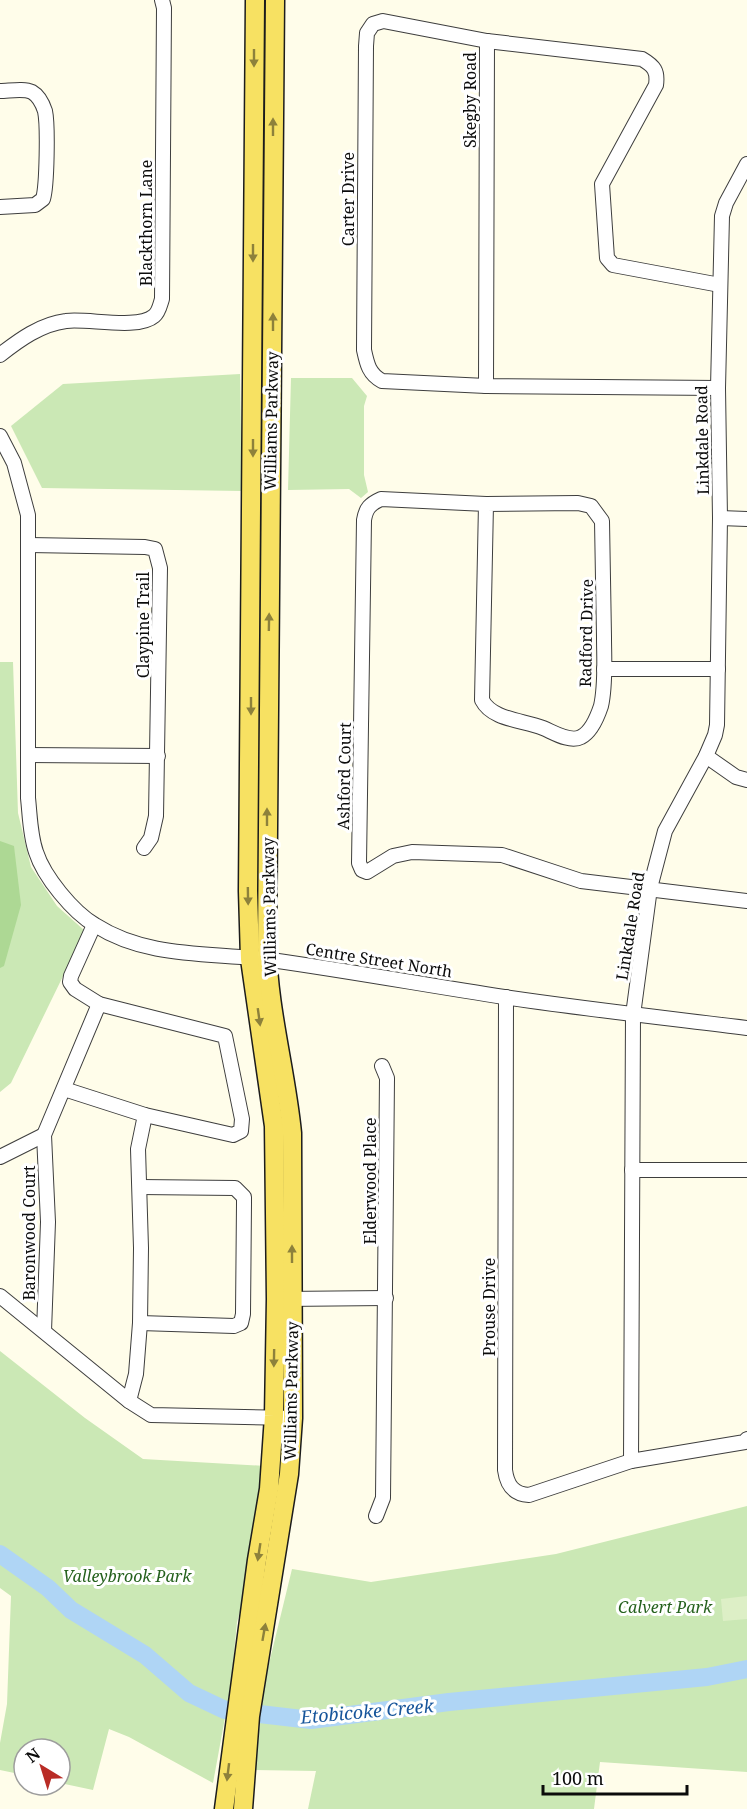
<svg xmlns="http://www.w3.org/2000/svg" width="747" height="1809" viewBox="0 0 747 1809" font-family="'Noto Serif',serif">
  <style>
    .green { fill: #cbe8b5 }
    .forest { fill: #add894 }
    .pitch { fill: #ddefc6 }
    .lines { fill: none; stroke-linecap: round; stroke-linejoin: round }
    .river { stroke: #afd5f5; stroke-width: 18 }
    .minor-casing { stroke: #3e3e3e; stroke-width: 16 }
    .major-casing { stroke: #1c1c1c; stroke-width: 21 }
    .minor { stroke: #fff; stroke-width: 14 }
    .major { stroke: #f7e162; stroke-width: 18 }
    .oneway { fill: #8d813b }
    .labels { text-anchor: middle; stroke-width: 6; stroke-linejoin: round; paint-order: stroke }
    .street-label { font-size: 16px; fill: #0b0b0b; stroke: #fff }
    .park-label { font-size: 16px; font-style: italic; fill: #25611d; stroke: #fff }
    .water-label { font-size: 18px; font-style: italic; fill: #17559b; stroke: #fff }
  </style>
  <rect width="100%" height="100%" fill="#fffdea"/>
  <!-- green -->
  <g class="green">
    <path d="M240 374 242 491 42 488 11 426 63 384Z"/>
    <path d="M291 378H352L367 396 364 406V475L368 492 361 498 349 489 288 490Z"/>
    <path d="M0 662H13L18 813 31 867 57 906 85 931 11 1083 0 1092Z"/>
    <path d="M0 1351 85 1418 143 1459 266 1466 245 1595 237 1622 231 1685 213 1783 129 1737 109 1729 93 1790 60 1783V1749H24V1775L0 1770V1743L7 1704 11 1596 0 1588Z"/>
    <path d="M747 1506V1772L600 1762 594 1809H308L316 1771 254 1770 265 1680 292 1569 371 1582 556 1554Z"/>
  </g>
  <!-- forest -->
  <path class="forest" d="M0 841 14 846 21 905 4 966 0 968Z"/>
  <!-- pitch -->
  <path class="pitch" d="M747 1596V1619L723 1621 721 1599Z"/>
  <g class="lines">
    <!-- river -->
    <path class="river" d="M0 1554 48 1588 71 1610 145 1655 189 1693 225 1710 311 1720 449 1702 707 1677 747 1669"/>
    <!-- minor casing -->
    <g class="minor-casing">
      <g id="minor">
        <path d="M0 91C9 91 24 88 32 92 39 96 43 105 45 111 48 125 47 186 43 199L35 205 0 207"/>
        <path d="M0 355C19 340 41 324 66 321 87 318 138 330 154 316 159 312 160 305 162 299L164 8 162 0"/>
        <path d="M486 386 487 41"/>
        <path d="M718 388 486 386 382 381C369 374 367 364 364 350L366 46 367 33 373 24 383 21 487 41 642 59C654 66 658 71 656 85L602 184 607 258 613 265 720 285"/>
        <path d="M0 436 14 463 28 515V798C30 816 30 835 36 852 44 877 73 912 95 925 148 959 211 952 271 960 349 971 426 985 504 997 585 1009 666 1018 747 1028"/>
        <path d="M486 504 482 700C492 720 523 720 543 728 553 732 570 743 581 737 591 732 598 715 601 706 606 684 604 658 604 637 603 598 603 560 602 521L591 506 578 503 486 504 381 499C370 504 366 508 364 520L359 863 362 870 367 872 393 856 412 852 502 855 581 881 747 901"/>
        <path d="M720 518 747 519"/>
        <path d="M29 545 145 547 155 549 160 568 156 816 151 838 144 848"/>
        <path d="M604 669H718"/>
        <path d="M28 755 158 756"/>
        <path d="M706 756 736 777 747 780"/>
        <path d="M506 997 505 1470C507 1485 513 1494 529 1495L631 1461 745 1442 747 1439"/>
        <path d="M64 1089 145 1115 233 1135 241 1131 242 1119 225 1036 99 1004 75 989 70 982 71 976 94 925"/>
        <path d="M0 1157 44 1135"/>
        <path d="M632 1170H747"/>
        <path d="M0 1296 129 1401 151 1415 293 1418"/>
        <path d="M283 1299 386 1298"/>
        <path d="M140 1323 234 1326 241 1323 243 1314 244 1203V1197L235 1188 140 1187"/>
        <path d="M44 1331 48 1222 44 1135 99 1004"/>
        <path d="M129 1401 136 1374 140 1323 141 1248 138 1149 145 1115"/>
        <path d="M631 1461 633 1015 650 888 665 831 706 756 715 735 717 725 720 518 718 388 722 216 726 203 747 164"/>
        <path d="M376 1516 383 1498 387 1078 382 1066"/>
      </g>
    </g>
    <!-- major casing -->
    <g class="major-casing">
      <g id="major">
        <path d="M224 1809 257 1560 269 1489 274 1416 276 1299 274 1126 250 959 248 891 255 0"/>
        <path d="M243 1809 250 1716 289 1474 293 1418 292 1133C286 1071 268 1009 267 947L275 0"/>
      </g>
    </g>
    <!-- minor -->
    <use href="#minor" class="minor"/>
    <!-- major -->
    <use href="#major" class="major"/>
  </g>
  <!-- one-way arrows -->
  <defs><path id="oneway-solid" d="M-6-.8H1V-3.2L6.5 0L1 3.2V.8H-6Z" transform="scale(1.5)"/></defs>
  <g class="oneway">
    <use href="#oneway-solid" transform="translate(254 58) rotate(90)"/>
    <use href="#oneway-solid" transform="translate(273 127) rotate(-90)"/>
    <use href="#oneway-solid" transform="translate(253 253) rotate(90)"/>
    <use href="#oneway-solid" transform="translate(273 322) rotate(-90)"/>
    <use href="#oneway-solid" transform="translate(253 448) rotate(90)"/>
    <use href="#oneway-solid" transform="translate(269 622) rotate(-89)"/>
    <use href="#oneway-solid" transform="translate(251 706) rotate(90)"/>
    <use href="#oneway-solid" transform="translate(267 817) rotate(-90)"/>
    <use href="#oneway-solid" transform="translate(248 896) rotate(89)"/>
    <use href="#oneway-solid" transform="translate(259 1017) rotate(82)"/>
    <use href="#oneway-solid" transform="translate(292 1254) rotate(-90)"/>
    <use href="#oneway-solid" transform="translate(274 1358) rotate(91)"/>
    <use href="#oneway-solid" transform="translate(259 1552) rotate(99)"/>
    <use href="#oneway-solid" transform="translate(264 1632) rotate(-80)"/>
    <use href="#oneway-solid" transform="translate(228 1772) rotate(97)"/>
  </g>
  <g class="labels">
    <!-- street labels -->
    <g class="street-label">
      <text transform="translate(470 100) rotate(-90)" y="6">Skegby Road</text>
      <text transform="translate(348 199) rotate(-90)" y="6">Carter Drive</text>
      <text transform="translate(146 223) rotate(-90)" y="6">Blackthorn Lane</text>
      <text transform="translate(271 421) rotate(-89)" y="6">Williams Parkway</text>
      <text transform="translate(702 440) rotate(-91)" y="6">Linkdale Road</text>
      <text transform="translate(143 625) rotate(-90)" y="6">Claypine Trail</text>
      <text transform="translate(586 633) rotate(-89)" y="6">Radford Drive</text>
      <text transform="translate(344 776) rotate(-89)" y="6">Ashford Court</text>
      <text transform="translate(269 907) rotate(-91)" y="6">Williams Parkway</text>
      <text transform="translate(630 926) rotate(-81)" y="6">Linkdale Road</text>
      <text transform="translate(379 960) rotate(9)" y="6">Centre Street North</text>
      <text transform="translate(370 1181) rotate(-90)" y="6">Elderwood Place</text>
      <text transform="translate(29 1233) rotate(-90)" y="6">Baronwood Court</text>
      <text transform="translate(489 1307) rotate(-90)" y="6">Prouse Drive</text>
      <text transform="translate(291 1391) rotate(-89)" y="6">Williams Parkway</text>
    </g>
    <!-- park labels -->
    <g class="park-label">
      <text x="127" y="1582">Valleybrook Park</text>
      <text x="665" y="1613">Calvert Park</text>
    </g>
    <!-- water labels -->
    <g class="water-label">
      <text transform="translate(367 1712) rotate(-5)" y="6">Etobicoke Creek</text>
    </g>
  </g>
  <!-- north arrow -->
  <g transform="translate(42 1767) rotate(322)"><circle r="28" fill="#ffffff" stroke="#9d9d9d" stroke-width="1.5"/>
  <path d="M0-4.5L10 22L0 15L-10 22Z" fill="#b92c26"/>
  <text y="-9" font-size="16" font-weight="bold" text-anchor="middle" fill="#0b0b0b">N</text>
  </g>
  <!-- scale -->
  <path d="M543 1785v9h144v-9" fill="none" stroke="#0b0b0b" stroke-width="3"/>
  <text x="552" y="1785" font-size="18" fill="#0b0b0b" stroke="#ffffff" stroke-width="4.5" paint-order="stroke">100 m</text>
</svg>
